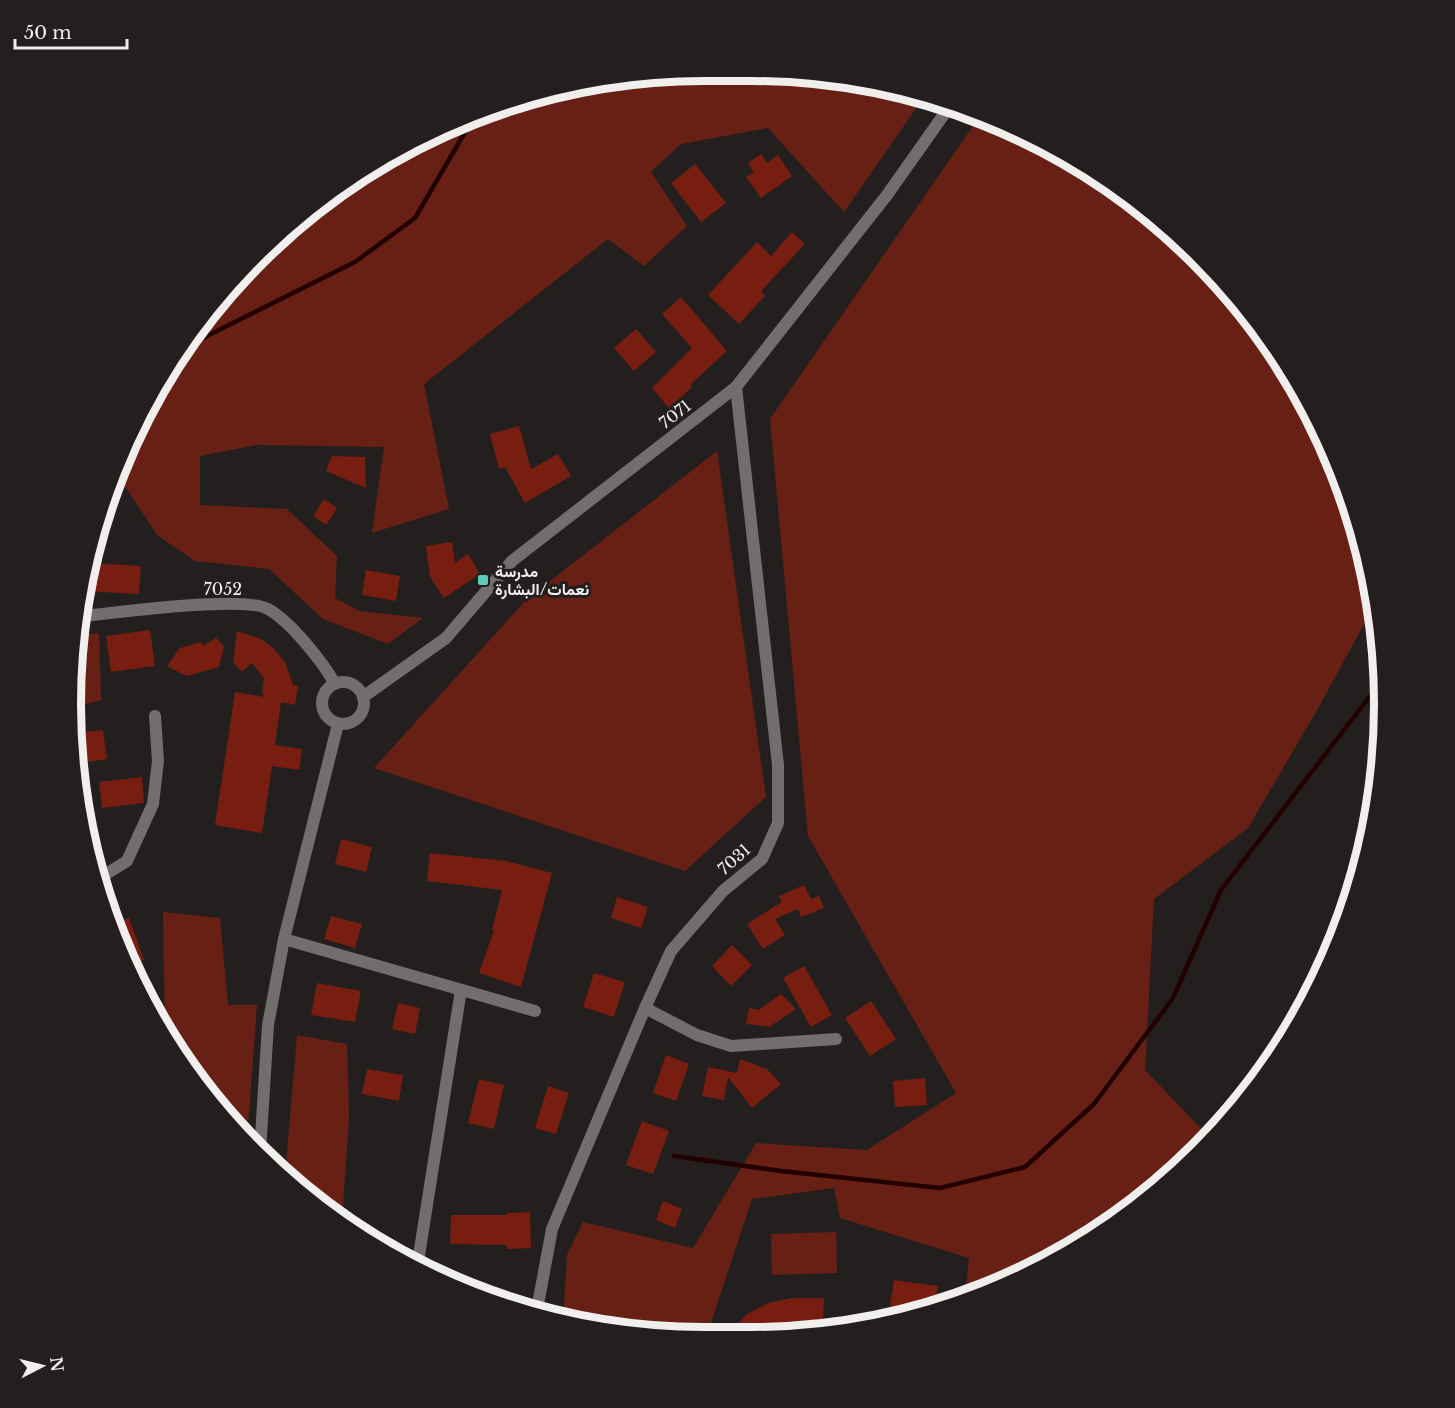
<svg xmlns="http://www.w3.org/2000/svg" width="1455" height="1408" viewBox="0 0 1455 1408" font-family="'Libre Baskerville',Vazirmatn,serif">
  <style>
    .green { fill: #682014 }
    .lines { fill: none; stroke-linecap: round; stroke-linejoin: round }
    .stream { stroke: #230000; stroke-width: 4.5 }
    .building { fill: #771e10 }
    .minor { stroke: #716e6d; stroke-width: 12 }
    .poi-dot { fill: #5acebc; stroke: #221f1e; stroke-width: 2 }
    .labels { text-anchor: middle; stroke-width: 6; stroke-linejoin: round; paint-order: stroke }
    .street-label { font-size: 16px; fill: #f1eeee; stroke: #221f1e }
    .poi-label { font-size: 16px; font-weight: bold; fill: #f1eeee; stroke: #221f1e; text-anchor: start }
    .rim { fill: none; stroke: #f1eeee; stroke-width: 8 }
  </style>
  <rect width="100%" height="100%" fill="#221f1e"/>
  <!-- green -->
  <g class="green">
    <path d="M704 71 834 76 924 97 844 212 768 128 681 144 651 172 687 226 644 266 608 239 424 384 449 509 372 533 384 447 256 445 200 456V505L287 509 337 556 335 598 360 611 423 618 388 644 323 619 269 569 195 561 157 535 126 488 110 487 156 387 228 286 352 177 461 119 580 83Z"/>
    <path d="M980 116 1067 155 1168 227 1253 318 1319 424 1363 540 1374 606 1316 712 1248 828 1154 899 1145 1070 1210 1138 1137 1206 1031 1272 965 1297 969 1258 840 1218 834 1188 752 1199 710 1326 686 1336H662L563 1320 567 1255 583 1222 693 1248 756 1143 867 1150 956 1093 808 836 770 419Z"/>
    <path d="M717 451 766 797 685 871 374 768 527 599Z"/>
    <path d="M99 633 101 700 73 708 75 635Z"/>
    <path d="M163 912 220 918 228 1005H257L247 1140 227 1121 165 1034Z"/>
    <path d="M297 1035 347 1044 349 1117 342 1221 318 1206 285 1175Z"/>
    <path d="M836 1232 837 1273 772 1275 771 1234Z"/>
  </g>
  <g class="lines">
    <!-- stream -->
    <g class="stream">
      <path d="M183 348 355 262 415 218 475 115"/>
      <path d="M674 1156 781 1171 940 1188 1025 1167 1094 1104 1173 998 1221 890 1383 679"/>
    </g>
  </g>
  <!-- building -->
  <g class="building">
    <path d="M761 154 767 163 778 155 792 176 761 198 746 177 754 172 748 163Z"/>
    <path d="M695 164 726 203 701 222 671 183Z"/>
    <path d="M792 232 805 244 761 291 765 296 739 324 708 295 757 242 771 256Z"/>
    <path d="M681 297 727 351 690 385 692 387 669 408 652 388 692 348 662 314Z"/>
    <path d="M636 329 656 352 634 371 614 348Z"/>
    <path d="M519 426 531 469 558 454 571 476 525 503 505 467 499 469 490 434Z"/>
    <path d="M332 456 365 457 366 488 326 471Z"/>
    <path d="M324 499 337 508 326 525 313 516Z"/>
    <path d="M452 542 455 563 468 554 480 574 444 598 430 577 426 546Z"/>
    <path d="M90 563 141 566 139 594 83 591Z"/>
    <path d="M366 570 400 576 396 601 362 595Z"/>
    <path d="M150 630 155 666 111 672 106 636Z"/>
    <path d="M237 631 261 639 273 648 285 662 293 685 298 686 295 705 281 702 275 745 302 749 299 770 272 766 262 833 215 825 235 692 265 697 262 693 264 678 252 663 242 672 233 662Z"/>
    <path d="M216 638 224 646 219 667 187 676 167 666 180 648 201 642 203 646Z"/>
    <path d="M103 730 107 759 88 762 84 732Z"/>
    <path d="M142 777 144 803 102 808 99 782Z"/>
    <path d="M341 839 372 847 366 872 335 864Z"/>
    <path d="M430 853 506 861 552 873 521 987 479 973 494 930H492L502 890 427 881Z"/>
    <path d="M804 885 811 899 819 896 824 908 801 917 798 909 775 919 785 935 763 949 747 924 782 902 779 896Z"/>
    <path d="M617 897 648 907 641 928 611 918Z"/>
    <path d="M331 916 362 924 355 948 324 939Z"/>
    <path d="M129 918 144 960 130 964 112 925Z"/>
    <path d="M732 945 752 965 731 986 712 966Z"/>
    <path d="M804 966 832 1015 811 1027 783 978Z"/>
    <path d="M594 973 625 982 614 1017 583 1007Z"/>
    <path d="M317 983 361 991 355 1022 311 1015Z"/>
    <path d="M781 994 796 1009 769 1027 746 1024 749 1008 759 1010Z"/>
    <path d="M871 1001 896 1039 870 1056 845 1018Z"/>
    <path d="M398 1003 420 1008 415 1034 392 1029Z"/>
    <path d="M666 1055 689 1064 676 1101 653 1093Z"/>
    <path d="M740 1059 767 1069 781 1084 752 1108 728 1077 724 1100 702 1096 708 1067 737 1073Z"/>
    <path d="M367 1069 403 1075 399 1101 362 1094Z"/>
    <path d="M925 1078 927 1105 895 1107 893 1081Z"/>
    <path d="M479 1079 504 1085 494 1129 468 1123Z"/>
    <path d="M548 1086 569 1093 556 1134 535 1128Z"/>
    <path d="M642 1121 669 1131 653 1174 626 1165Z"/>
    <path d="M663 1201 682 1209 675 1228 656 1220Z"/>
    <path d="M530 1212 531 1248 507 1249V1245L450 1244 451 1215H507L506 1213Z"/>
    <path d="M894 1280 938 1286 935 1308 915 1316 888 1320Z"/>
    <path d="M793 1298H824L823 1319H815L814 1333 793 1336H727L747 1314 771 1302Z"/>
  </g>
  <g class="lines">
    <!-- minor -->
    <g class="minor">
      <path d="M77 617C112 613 244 595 268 609 290 621 323 662 335 684"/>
      <circle cx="343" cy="703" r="21"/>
      <path d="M363 697 446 638 512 561 736 387 887 195 952 103"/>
      <path d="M98 879 127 861 153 804 158 761 155 716"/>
      <path d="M284 939 535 1011"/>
      <path d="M645 1008 697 1035 731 1046 836 1039"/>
      <path d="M260 1152 268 1025 284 939 338 724"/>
      <path d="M417 1268 461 990"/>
      <path d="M536 1315 552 1229 645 1008 671 951 723 891 762 859 778 823V765L736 387"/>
    </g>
  </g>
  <!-- markers -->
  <rect class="poi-dot" x="477" y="574" width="12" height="12" rx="3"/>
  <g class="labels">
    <!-- street labels -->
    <g class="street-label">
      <text transform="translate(675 414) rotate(-38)" y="6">7071</text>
      <text x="223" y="595">7052</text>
      <text transform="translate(734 859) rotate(-42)" y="6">7031</text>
    </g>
    <!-- poi labels -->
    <g class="poi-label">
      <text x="495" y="577">مدرسة<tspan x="495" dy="18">نعمات/البشارة</tspan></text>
    </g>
  </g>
  <!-- crop -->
  <path d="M0 0H1455V1408H0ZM704 81H751A623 623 0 0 1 1374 704V704A623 623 0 0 1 751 1327H704A623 623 0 0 1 81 704V704A623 623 0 0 1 704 81Z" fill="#221f1e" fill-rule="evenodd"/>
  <path class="rim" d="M704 81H751A623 623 0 0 1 1374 704V704A623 623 0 0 1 751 1327H704A623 623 0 0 1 81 704V704A623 623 0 0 1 704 81Z"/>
  <!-- north arrow -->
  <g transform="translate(42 1366) rotate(83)" stroke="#221f1e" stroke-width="4.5" paint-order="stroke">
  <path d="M0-4.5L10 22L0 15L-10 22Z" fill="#f1eeee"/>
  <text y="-9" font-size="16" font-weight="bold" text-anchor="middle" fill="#f1eeee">N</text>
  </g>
  <!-- scale -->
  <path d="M15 39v9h112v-9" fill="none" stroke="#f1eeee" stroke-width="3"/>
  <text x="24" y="39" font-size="18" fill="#f1eeee" stroke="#221f1e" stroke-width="4.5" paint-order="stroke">50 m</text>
</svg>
